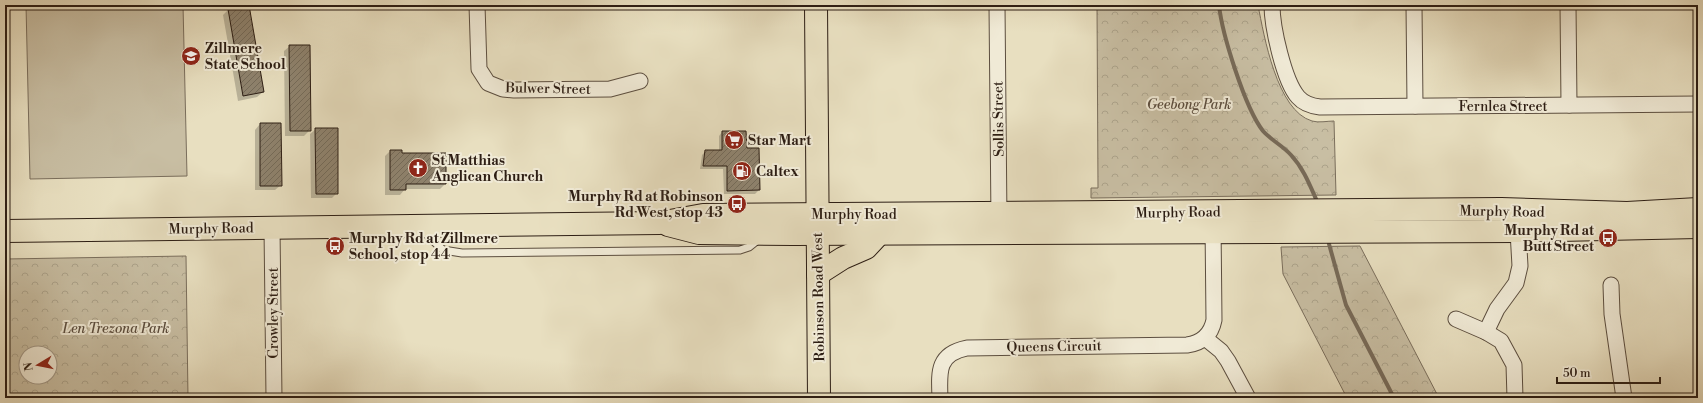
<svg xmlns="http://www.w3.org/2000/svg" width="1703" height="403" viewBox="0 0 1703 403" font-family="'Libre Bodoni',serif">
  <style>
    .park { fill: url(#park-crowns); stroke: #7a6e5c; fill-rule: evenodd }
    .garden { fill: #c8bea3; stroke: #7a6e5c }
    .shadow { fill: #0003 }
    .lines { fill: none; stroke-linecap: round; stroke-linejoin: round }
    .stream { stroke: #776a58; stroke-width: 4 }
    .building { fill: url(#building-hatch); stroke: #2d1e14 }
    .service-casing { stroke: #5c4e3f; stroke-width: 9 }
    .minor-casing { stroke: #5c4e3f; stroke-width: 17 }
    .primary-casing { stroke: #2d1e14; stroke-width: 24 }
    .service { stroke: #f0ead6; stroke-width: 7 }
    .minor { stroke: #f0ead6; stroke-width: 15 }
    .primary { stroke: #e8dfc0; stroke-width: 22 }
    .labels { text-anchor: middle; stroke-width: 4; stroke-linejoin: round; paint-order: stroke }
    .poi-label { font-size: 14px; font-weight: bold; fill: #2d1e14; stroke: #f0ead6; text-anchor: start }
    .street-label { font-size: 14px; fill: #2d1e14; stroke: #f0ead6 }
    .park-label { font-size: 14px; font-style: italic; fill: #5c4e3f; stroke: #f0ead6 }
  </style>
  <defs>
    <pattern id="park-crowns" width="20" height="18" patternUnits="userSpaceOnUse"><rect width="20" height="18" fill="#c8bea3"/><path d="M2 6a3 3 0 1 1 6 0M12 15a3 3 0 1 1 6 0" fill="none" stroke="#aca38b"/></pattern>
    <pattern id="building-hatch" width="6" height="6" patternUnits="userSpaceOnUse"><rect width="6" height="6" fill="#8e826d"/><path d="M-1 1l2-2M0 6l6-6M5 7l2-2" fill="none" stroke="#746a58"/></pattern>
  </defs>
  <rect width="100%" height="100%" fill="#e8dfc0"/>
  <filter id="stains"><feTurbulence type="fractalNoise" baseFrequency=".005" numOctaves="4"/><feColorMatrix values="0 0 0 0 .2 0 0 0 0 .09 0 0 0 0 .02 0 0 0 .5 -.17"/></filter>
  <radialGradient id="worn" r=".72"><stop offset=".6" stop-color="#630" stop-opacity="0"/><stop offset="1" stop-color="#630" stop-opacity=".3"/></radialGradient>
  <!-- park -->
  <g class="park">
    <path d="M1097 5H1258C1264 36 1277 111 1312 121 1318 123 1328 121 1334 121L1336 195 1091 198V188H1098Z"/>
    <path d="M1360 246 1439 398H1347L1283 274 1281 247Z"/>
    <path d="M186 256 188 398H5V259ZM26 353H50V377H26Z"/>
  </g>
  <!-- garden -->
  <path class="garden" d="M26 5H183L187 176 30 179Z"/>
  <!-- shadow -->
  <g class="shadow">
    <path d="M228 10 263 92 257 97 238 101 223 15Z"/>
    <path d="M290 46 310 130 304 136H285L284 51Z"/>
    <path d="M260 124 281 185 275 190H255V130Z"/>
    <path d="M316 129 337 193 332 198H311L310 134Z"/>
    <path d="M722 132 746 149 759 190 755 194H724L723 169H700L702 155 706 151H719V136Z"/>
    <path d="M390 151H401V154L445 184 440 189H405L400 195H385V156Z"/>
  </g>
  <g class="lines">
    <!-- stream -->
    <g class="stream">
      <path d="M1219 5C1222 34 1245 108 1263 131 1271 140 1283 146 1291 155 1303 168 1309 183 1316 199"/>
      <path d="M1329 244 1346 305 1394 398"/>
    </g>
  </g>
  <!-- building -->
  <g class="building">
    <path d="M249 5 264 92 243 96 228 9Z"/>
    <path d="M289 45H310L311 131H290Z"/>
    <path d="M260 123H281L282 186H260Z"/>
    <path d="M315 128H338V194H316Z"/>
    <path d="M722 131H746L747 148H759L760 190 727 191V166H703L705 150H722Z"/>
    <path d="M390 150H402V153H446V184H406V190H390Z"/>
  </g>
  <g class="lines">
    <!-- service casing -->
    <g class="service-casing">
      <path id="service" d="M422 230 443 250 462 253 740 250 749 247 759 239"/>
    </g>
    <!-- minor casing -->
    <g class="minor-casing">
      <g id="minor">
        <path d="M477 5 479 69 488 83 503 89 514 90 610 89 640 81"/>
        <path d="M997 5 999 222"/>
        <path d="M1272 5C1272 27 1284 81 1298 97 1304 104 1311 106 1320 107L1698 104"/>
        <path d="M1414 5 1415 106"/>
        <path d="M1568 5 1569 105"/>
        <path d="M272 227 274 398"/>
        <path d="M1611 285 1612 314 1624 398"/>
        <path d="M1456 319 1486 332 1501 341 1514 365 1515 398"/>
        <path d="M1486 332 1497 309 1516 283 1520 266 1518 231"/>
        <path d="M1205 338 1221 351 1228 361 1248 398"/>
        <path d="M940 398C939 372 937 354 967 348L1187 345C1202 343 1211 335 1214 320L1213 224"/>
      </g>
    </g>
    <!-- primary casing -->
    <g class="primary-casing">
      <g id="primary">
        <path d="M816 5 819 398"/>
        <path d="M668 225 699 233 793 234 1518 231 1698 227"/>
        <path d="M5 231 659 223 703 215 1501 209 1627 213 1698 209"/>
        <path d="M818 274 843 258 866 248 880 233"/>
      </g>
    </g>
    <!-- service -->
    <use href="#service" class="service"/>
    <!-- minor -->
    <use href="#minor" class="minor"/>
    <!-- primary -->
    <use href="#primary" class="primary"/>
  </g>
  <!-- icons -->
  <defs>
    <g id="school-disc" transform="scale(1)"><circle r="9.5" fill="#8f2418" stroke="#f0ead6"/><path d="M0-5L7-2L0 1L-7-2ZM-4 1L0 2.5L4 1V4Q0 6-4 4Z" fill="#fff"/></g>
    <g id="supermarket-disc" transform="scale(1)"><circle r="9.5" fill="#8f2418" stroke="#f0ead6"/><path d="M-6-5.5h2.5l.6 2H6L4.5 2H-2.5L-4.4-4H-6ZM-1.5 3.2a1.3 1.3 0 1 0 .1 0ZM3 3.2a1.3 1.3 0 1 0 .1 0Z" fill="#fff"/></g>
    <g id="church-disc" transform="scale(1)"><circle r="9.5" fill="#8f2418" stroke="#f0ead6"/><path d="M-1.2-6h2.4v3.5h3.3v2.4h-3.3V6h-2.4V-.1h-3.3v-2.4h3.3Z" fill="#fff"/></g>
    <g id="fuel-disc" transform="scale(1)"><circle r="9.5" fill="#8f2418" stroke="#f0ead6"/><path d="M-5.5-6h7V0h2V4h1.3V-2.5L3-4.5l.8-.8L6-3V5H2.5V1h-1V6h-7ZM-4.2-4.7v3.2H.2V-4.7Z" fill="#fff"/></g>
    <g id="bus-disc" transform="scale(1)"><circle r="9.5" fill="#8f2418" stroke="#f0ead6"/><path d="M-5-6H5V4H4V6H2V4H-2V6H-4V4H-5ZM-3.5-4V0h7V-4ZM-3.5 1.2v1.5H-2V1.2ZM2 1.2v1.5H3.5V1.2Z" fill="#fff"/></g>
  </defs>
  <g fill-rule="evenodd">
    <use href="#school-disc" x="191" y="56"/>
    <use href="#supermarket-disc" x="734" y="140"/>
    <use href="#church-disc" x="418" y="168"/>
    <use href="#fuel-disc" x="742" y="171"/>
    <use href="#bus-disc" x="737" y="204"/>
    <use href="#bus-disc" x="1608" y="238"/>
    <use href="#bus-disc" x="335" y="246"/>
  </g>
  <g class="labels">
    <!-- poi labels -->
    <g class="poi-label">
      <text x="205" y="53">Zillmere<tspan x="205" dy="16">State School</tspan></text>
      <text x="748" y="145">Star Mart</text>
      <text x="432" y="165">St Matthias<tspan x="432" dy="16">Anglican Church</tspan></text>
      <text x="756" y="176">Caltex</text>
      <text x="723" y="201" text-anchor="end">Murphy Rd at Robinson<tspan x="723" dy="16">Rd West, stop 43</tspan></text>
      <text x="1594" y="235" text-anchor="end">Murphy Rd at<tspan x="1594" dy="16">Butt Street</tspan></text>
      <text x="349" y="243">Murphy Rd at Zillmere<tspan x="349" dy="16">School, stop 44</tspan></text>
    </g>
    <!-- street labels -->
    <g class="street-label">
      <text transform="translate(548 88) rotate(1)" y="5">Bulwer Street</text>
      <text x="1503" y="111">Fernlea Street</text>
      <text transform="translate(998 119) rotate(-91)" y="5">Sollis Street</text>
      <text transform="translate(1502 211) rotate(1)" y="5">Murphy Road</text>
      <text transform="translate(1178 212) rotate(-1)" y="5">Murphy Road</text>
      <text x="854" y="219">Murphy Road</text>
      <text transform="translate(211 228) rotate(-1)" y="5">Murphy Road</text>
      <text transform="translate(818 297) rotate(-91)" y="5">Robinson Road West</text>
      <text transform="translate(273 313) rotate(-90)" y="5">Crowley Street</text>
      <text transform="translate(1054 346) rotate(-1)" y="5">Queens Circuit</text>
    </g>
    <!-- park labels -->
    <g class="park-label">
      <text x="1189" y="109">Geebong Park</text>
      <text x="116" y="333">Len Trezona Park</text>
    </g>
  </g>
  <!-- margin -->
  <rect width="1703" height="403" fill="none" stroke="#e8dfc0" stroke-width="20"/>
  <rect x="6" y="6" width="1691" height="391" fill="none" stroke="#2d1e14" stroke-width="2"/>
  <rect x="10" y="10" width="1683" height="383" fill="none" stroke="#2d1e14"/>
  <!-- north arrow -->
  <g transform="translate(38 365) rotate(260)"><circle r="19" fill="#f0ead6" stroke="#a29888"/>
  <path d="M0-3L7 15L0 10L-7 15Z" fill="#8f2418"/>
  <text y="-6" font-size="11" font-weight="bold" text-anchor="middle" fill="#2d1e14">N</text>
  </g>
  <!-- scale -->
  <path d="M1557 377v6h103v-6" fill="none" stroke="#2d1e14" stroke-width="2"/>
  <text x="1563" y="377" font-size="12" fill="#2d1e14" stroke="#f0ead6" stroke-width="3" paint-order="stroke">50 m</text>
  <rect width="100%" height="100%" filter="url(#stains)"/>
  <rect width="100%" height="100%" fill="url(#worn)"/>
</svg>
